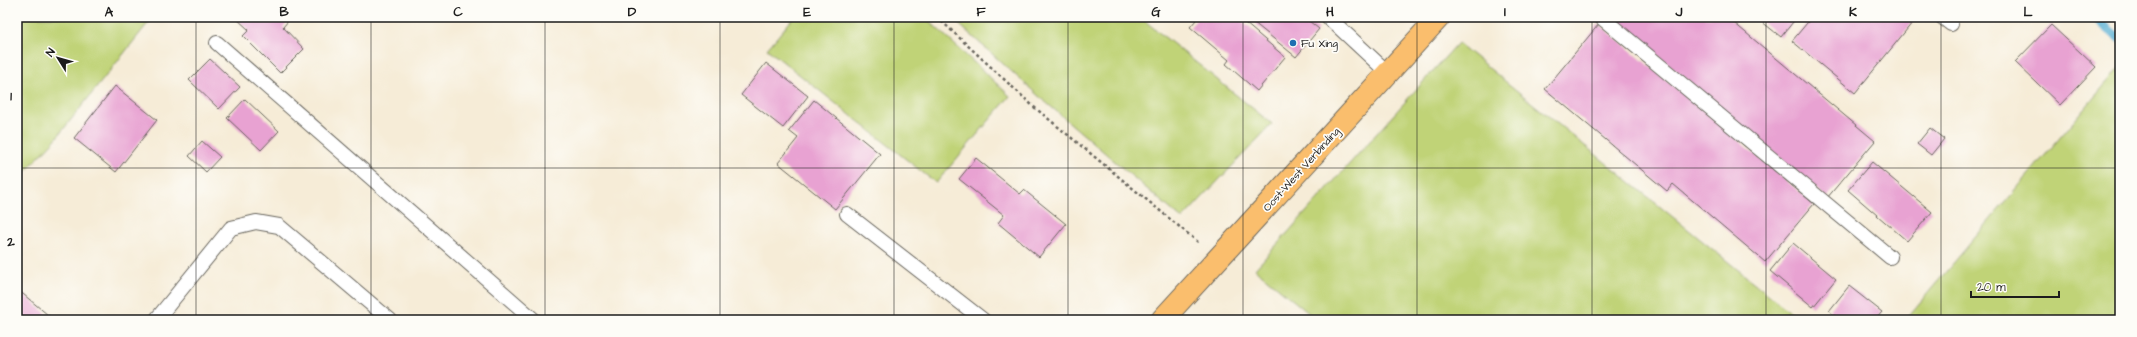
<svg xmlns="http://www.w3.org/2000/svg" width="2137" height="337" viewBox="0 0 2137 337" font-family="'Architects Daughter',sans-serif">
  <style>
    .green { fill: #c0d377; stroke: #6e784a }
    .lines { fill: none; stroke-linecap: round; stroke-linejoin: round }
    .stream { stroke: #56afd3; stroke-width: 9 }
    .building { fill: #e8a2d2 }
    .lane-casing { stroke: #68655d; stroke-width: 16 }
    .primary-casing { stroke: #68655d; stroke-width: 24 }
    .path { stroke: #68655d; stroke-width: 2.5; stroke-dasharray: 3 3; stroke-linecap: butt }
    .lane { stroke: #fff; stroke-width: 14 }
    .primary { stroke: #fabe6d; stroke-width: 22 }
    .grid { fill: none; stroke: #1c1c1c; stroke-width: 1; stroke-opacity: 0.55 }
    .poi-dot { fill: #1f6fb2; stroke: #fdfcf7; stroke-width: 1.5 }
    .labels { text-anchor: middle; stroke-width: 3.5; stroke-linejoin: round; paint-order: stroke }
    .poi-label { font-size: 11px; fill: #1c1c1c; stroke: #fdfcf7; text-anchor: start }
    .street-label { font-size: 11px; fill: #1c1c1c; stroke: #fdfcf7 }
    .neatline { fill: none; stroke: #1c1c1c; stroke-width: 1.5 }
    .grid-label { font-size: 13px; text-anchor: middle; font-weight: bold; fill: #1c1c1c }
  </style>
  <rect width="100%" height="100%" fill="#fdfcf7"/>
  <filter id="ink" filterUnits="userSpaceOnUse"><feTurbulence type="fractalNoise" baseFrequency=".025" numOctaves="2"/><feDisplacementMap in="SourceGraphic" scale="8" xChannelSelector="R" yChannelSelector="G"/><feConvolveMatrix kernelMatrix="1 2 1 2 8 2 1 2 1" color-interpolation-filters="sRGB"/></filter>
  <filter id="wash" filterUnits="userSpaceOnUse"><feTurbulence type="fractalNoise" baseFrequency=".012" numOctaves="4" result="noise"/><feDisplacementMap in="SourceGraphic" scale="16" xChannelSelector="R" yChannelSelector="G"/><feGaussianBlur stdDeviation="0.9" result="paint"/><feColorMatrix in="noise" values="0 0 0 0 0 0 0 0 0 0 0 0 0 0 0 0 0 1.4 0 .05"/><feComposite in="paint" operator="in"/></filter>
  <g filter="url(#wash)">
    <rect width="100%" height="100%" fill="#f6ecd7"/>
    <!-- green -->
    <g class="green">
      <path d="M17 17H153L54 141 17 180Z"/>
      <path d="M794 17H925L1010 96 936 183 767 49Z"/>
      <path d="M951 17H1140L1272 124 1182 219 1042 99Z"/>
      <path d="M1458 43 1800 320H1317L1255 269Z"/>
      <path d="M2120 67V320H1905Z"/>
    </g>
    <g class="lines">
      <!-- stream -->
      <path class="stream" d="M2094 17 2120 39"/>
    </g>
    <g id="blocks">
      <!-- building -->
      <g class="building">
        <path d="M235 17H286L289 20 283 27 304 49 280 73 243 36 249 30Z"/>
        <path d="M1192 17H1238L1285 57 1257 91 1226 64 1229 60 1190 27 1196 20Z"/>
        <path d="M1247 17H1304L1319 29 1296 57Z"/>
        <path d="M1612 17H1727L1875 141 1827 198Z"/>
        <path d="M1756 17H1797L1781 37Z"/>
        <path d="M1812 17H1917L1855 93 1792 41Z"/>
        <path d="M1599 24 1814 204 1765 262 1673 184 1667 191 1545 89Z"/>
        <path d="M2051 25 2096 67 2060 105 2015 62Z"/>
        <path d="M210 59 240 87 219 109 189 80Z"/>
        <path d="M766 63 808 96 783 128 741 95Z"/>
        <path d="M115 86 157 120 116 172 74 138Z"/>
        <path d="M245 99 279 131 261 150 227 118Z"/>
        <path d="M814 100 880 154 835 209 778 163 798 138 789 131Z"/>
        <path d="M1930 128 1944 139 1931 155 1917 144Z"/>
        <path d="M202 141 220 157 206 172 189 156Z"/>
        <path d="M976 158 1020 194 1024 190 1066 224 1039 257 998 223 1004 215 959 179Z"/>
        <path d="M1872 162 1932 212 1907 241 1848 190Z"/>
        <path d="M1793 243 1836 279 1813 307 1770 271Z"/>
        <path d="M1849 286 1882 312 1875 320H1840L1829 311Z"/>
        <path d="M17 289 54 320H17Z"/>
      </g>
    </g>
  </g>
  <g filter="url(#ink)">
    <use href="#blocks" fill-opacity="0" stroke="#68655d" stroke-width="1"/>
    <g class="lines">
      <!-- lane casing -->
      <g class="lane-casing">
        <g id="lane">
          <path d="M1328 17 1388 73"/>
          <path d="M1601 17 1890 257"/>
          <path d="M1942 17 1951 24"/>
          <path d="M217 43 534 320"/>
          <path d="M847 214 983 320"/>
          <path d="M156 320 231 228 256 222 279 226 390 320"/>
        </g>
      </g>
      <!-- primary casing -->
      <g class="primary-casing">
        <path id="primary" d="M1162 320 1439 17"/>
      </g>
      <!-- path -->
      <path class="path" d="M937 17 1034 107 1198 242"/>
      <!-- lane -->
      <use href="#lane" class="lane"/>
      <!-- primary -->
      <use href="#primary" class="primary"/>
    </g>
  </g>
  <!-- grid -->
  <path class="grid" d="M196 17V320M371 17V320M545 17V320M720 17V320M894 17V320M1068 17V320M1243 17V320M1417 17V320M1592 17V320M1766 17V320M1941 17V320M17 168H2120"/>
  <!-- markers -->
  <circle class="poi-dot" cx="1293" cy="43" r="4"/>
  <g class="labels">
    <!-- poi labels -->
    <g class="poi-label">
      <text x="1301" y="47">Fu Xing</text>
    </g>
    <!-- street labels -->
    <g class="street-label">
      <text transform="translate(1301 169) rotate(-48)" y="4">Oost-West Verbinding</text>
    </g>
  </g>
  <!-- margin -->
  <rect width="2137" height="337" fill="none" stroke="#fdfcf7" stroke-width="44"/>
  <!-- north arrow -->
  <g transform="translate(58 58) rotate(307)" stroke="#fdfcf7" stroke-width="3" paint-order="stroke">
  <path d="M0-3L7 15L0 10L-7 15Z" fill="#1c1c1c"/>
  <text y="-6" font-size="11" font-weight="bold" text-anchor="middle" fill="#1c1c1c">N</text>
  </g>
  <!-- scale -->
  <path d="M1971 291v6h88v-6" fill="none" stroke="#1c1c1c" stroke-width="2"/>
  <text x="1977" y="291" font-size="12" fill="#1c1c1c" stroke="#fdfcf7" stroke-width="3" paint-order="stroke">20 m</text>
  <rect x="22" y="22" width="2093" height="293" class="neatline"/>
  <g class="grid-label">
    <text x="109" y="16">A</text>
    <text x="284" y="16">B</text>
    <text x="458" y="16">C</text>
    <text x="632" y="16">D</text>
    <text x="807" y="16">E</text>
    <text x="981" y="16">F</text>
    <text x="1156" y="16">G</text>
    <text x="1330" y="16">H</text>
    <text x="1505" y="16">I</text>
    <text x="1679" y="16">J</text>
    <text x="1853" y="16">K</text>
    <text x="2028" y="16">L</text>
    <text x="11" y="100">1</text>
    <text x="11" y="246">2</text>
  </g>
</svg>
